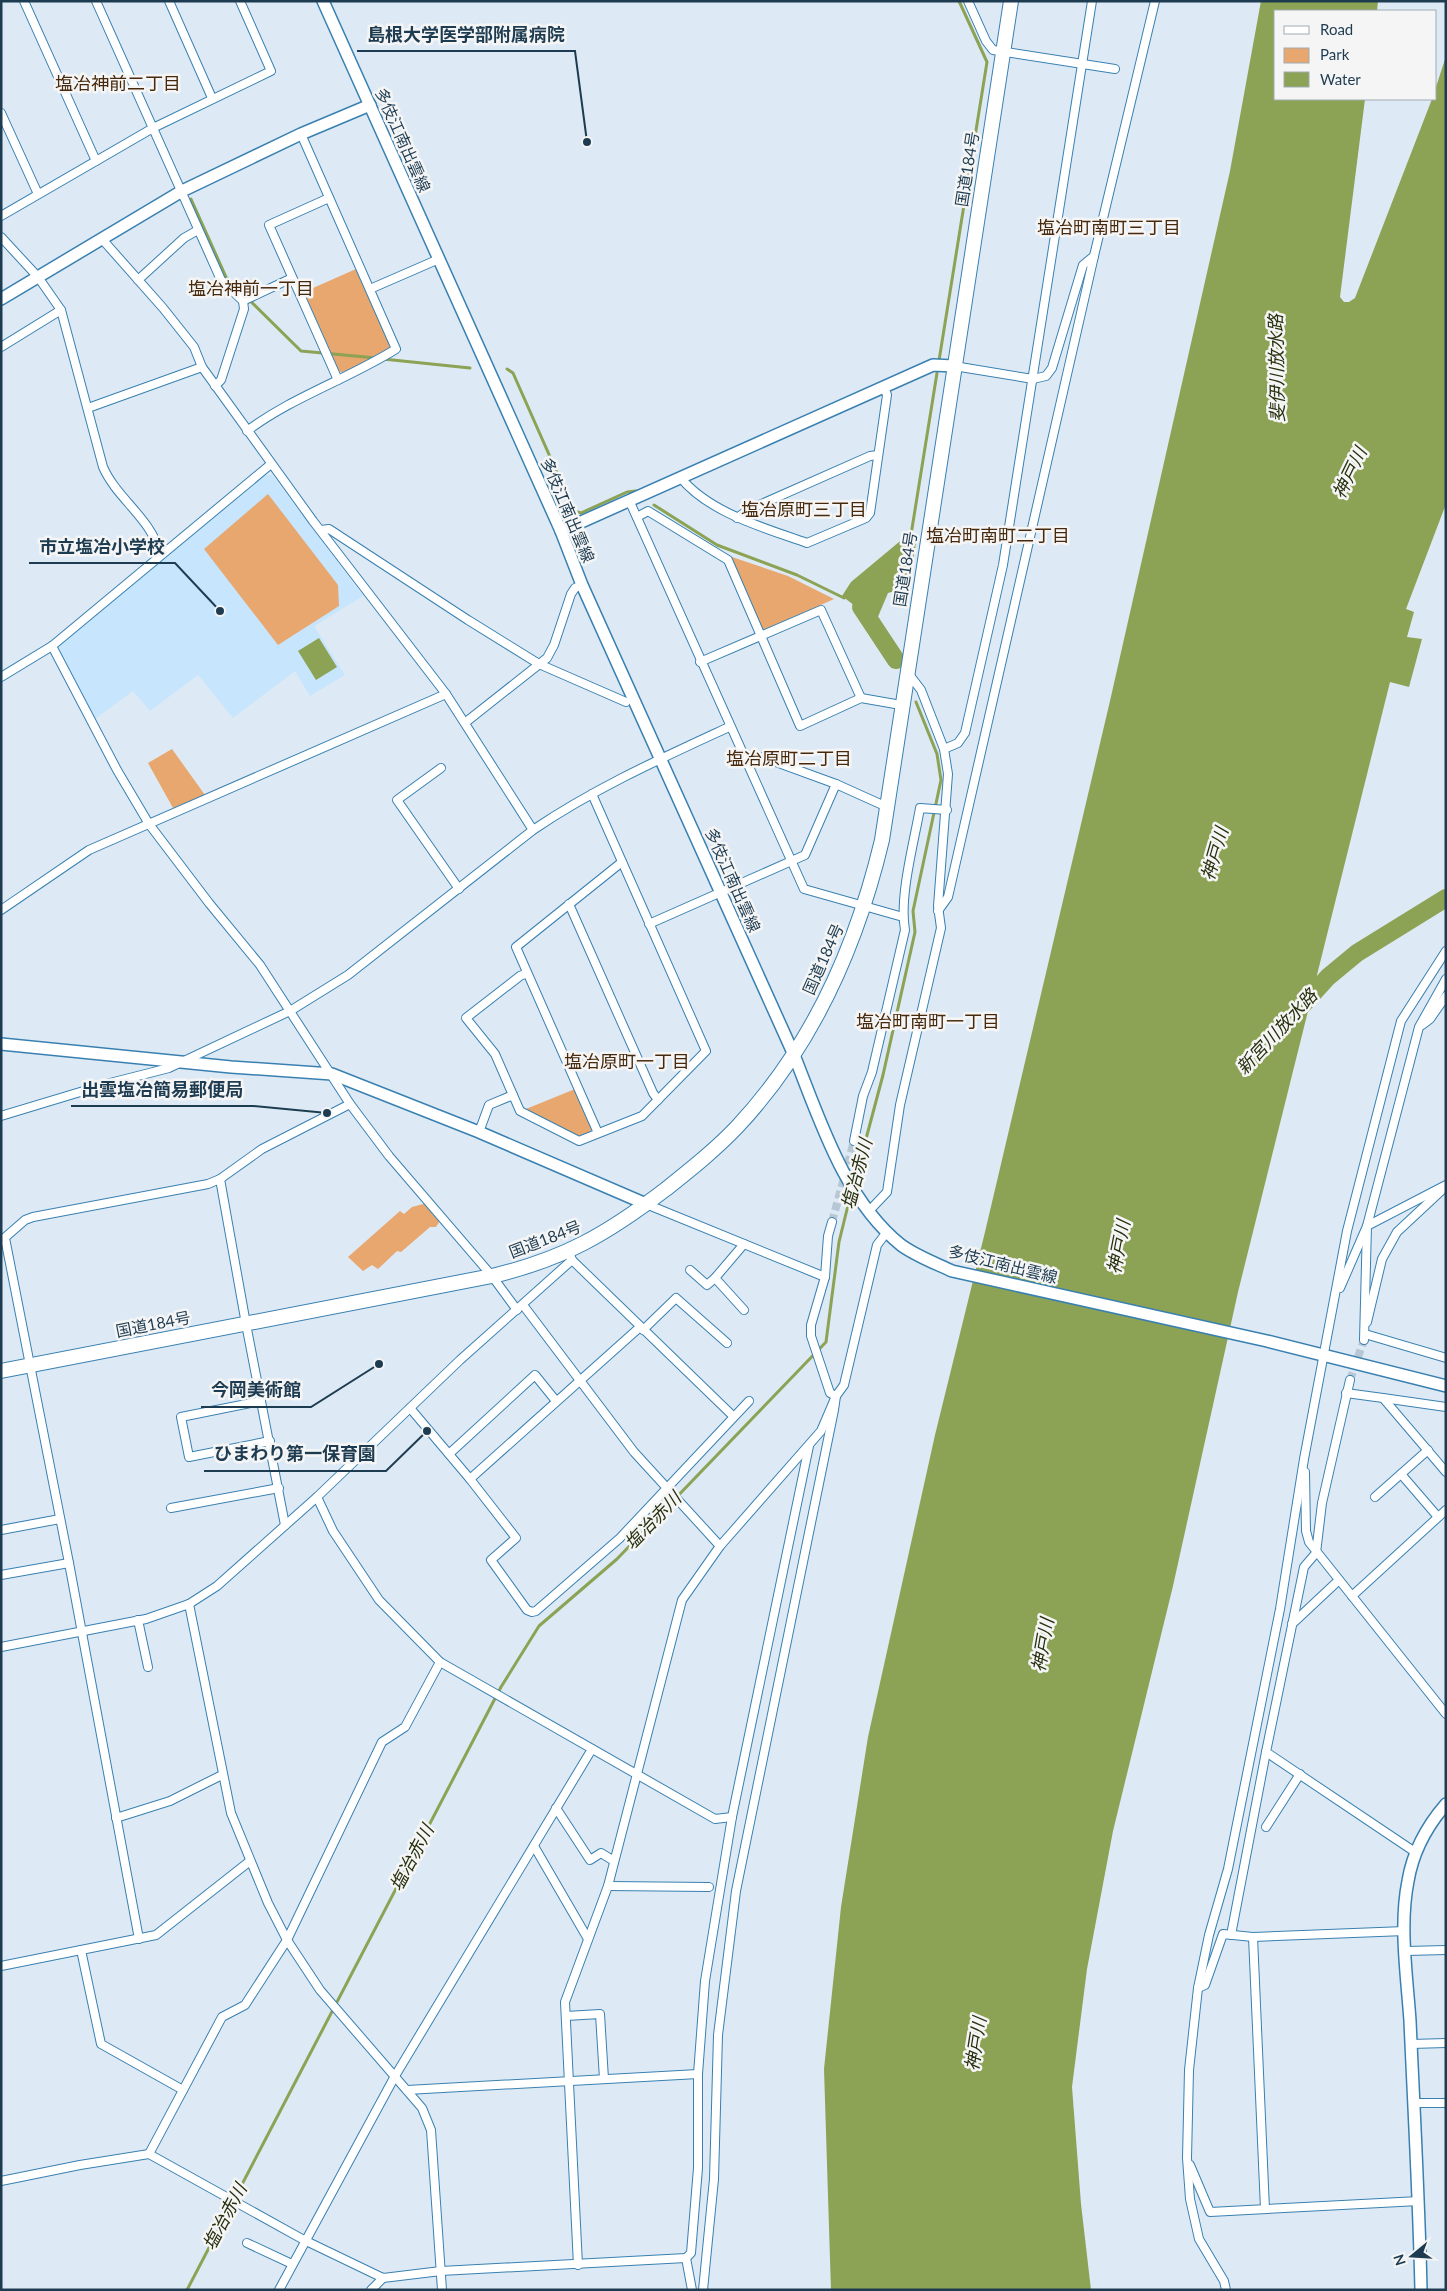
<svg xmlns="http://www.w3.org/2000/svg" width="1447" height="2291" viewBox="0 0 1447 2291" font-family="Lato,'Noto Sans JP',sans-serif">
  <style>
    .built { fill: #c7e5fd }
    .green { fill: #e7a76e }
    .water { fill: #8ca254 }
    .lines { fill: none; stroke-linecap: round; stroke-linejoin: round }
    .stream { stroke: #8ca254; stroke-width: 3 }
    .river { stroke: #8ca254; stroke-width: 18 }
    .street-tunnel { stroke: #b7c7d4; stroke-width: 8; stroke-dasharray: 8 4; stroke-linecap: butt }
    .street-casing { stroke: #3980b1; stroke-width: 10 }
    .secondary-casing { stroke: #3980b1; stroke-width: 14 }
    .highway-casing { stroke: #3980b1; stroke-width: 16 }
    .street { stroke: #fff; stroke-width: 8 }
    .secondary { stroke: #fff; stroke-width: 11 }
    .highway { stroke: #fff; stroke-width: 14 }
    .labels { text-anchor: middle; stroke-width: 5; stroke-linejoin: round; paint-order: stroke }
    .street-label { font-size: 16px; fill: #1e3c51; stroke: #f5f5f5 }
    .neighbourhood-label { font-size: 18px; fill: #472a0d; stroke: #f5f5f5 }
    .water-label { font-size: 18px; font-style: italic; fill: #28310f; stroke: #f5f5f5 }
    .leader { fill: none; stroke: #1e3c51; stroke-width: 2 }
    .callout-dot { fill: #1e3c51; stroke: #f5f5f5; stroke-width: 2 }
    .callout-label { font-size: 18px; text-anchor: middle; font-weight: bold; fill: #1e3c51; stroke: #f5f5f5; stroke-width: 5; stroke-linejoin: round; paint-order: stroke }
  </style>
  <rect width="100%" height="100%" fill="#ddeaf5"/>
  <!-- built -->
  <path class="built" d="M266 475H272L363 596 314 626 345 675 310 696 295 671 233 718 198 675 150 711 133 691 95 719 57 647Z"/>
  <!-- green -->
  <g class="green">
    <path d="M356 269 390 346 387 351 343 373 339 371 304 292Z"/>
    <path d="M268 494 338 585 339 606 278 645 204 549Z"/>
    <path d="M729 556 788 576 834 599 765 630 761 628Z"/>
    <path d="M172 749 205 795 173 808 148 763Z"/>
    <path d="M575 1089 592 1128 590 1132 579 1137 526 1109Z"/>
    <path d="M427 1203 441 1219 436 1227H430L401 1252 397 1251 378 1269 372 1265 363 1271 348 1257 400 1211 404 1214 412 1207Z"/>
  </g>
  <!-- water -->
  <g class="water">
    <path d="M1261 1H1378L1377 11H1276V99H1365L1340 297 1344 302H1349L1355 298 1432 99H1436V87L1446 56V504L1406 609 1414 612 1407 637 1422 639 1409 687 1390 682 1238 1292 1173 1586 1113 1831 1087 1969 1072 2087 1081 2204 1091 2290H831L824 2069 841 1907 868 1737 935 1435 985 1232 1110 701 1230 171Z"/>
    <path d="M905 537 917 538 908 587 888 593 877 619 869 626 855 606 842 596 851 582Z"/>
    <path d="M319 638 337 667 316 680 298 651Z"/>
  </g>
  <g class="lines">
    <!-- stream -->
    <g class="stream">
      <path d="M191 199 226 277 301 351 376 358"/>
      <path d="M383 359 470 368"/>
      <path d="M507 369 513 373 574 511 581 513 627 492 636 491"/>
      <path d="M654 505 717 545 797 575 844 598"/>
      <path d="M910 541 987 62 959 1"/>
      <path d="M854 1184 883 1075 915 932 913 911 941 780 937 754 916 702"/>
      <path d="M187 2290 501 1687 539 1626 617 1559 826 1342 839 1242 851 1193"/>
    </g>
    <!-- river -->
    <g class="river">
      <path d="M861 607 896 660"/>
      <path d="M1298 1010 1328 977 1357 953 1446 898"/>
    </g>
    <!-- street-tunnel -->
    <g class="street-tunnel">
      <path d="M832 1222 854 1141"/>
      <path d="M1350 1380 1364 1340"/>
    </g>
    <!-- street casing -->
    <g class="street-casing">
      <g id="street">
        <path d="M24 1 96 161"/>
        <path d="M96 1 221 280 243 301 292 278"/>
        <path d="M169 1 212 98"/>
        <path d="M968 1 986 41 993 50 1115 69"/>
        <path d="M1 113 38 194"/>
        <path d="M329 198 269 225 338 380"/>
        <path d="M1 216 153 128 271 71 240 1"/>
        <path d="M1 237 38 277 61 310 103 467C117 499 152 519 160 554"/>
        <path d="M102 239 163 308 194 347 202 367"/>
        <path d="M138 280 184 238 198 230"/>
        <path d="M370 289 439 259"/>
        <path d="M1 347 61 310"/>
        <path d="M954 366 1033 379 1046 376 1052 368 1083 265 1094 256 1155 1"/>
        <path d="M215 386 221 380 244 309 243 301"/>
        <path d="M88 408 202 367 313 521 446 694 533 830"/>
        <path d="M247 431C292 397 348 379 396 349L301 134"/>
        <path d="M680 477C709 513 765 528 807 543L866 518 870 513 887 395 884 387"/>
        <path d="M629 500 804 889 903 917"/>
        <path d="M637 517 648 511 728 560 800 726 861 698 901 705"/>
        <path d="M737 518 748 510 870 456 878 455"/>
        <path d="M321 530 329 529 468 620 539 664 626 702"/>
        <path d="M52 646 117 770 149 824 209 903 260 965 350 1104 389 1156 492 1276 517 1310"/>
        <path d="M700 662 821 610 861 698"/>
        <path d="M1 677 52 646 271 464"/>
        <path d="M466 722 547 658 554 645 571 594 575 588 582 585"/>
        <path d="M944 749 958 743 965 733 1003 565 1092 1"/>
        <path d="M745 761 762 757 836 784 887 807"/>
        <path d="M441 768 397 800 459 889"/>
        <path d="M569 904 653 1093 658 1100"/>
        <path d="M1 910 89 850 446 694"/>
        <path d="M938 911 948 897 1094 256"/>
        <path d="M649 924 805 855 836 784"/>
        <path d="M527 973 520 976 466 1018 495 1054 520 1111 579 1141 642 1116 706 1051 592 794"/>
        <path d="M1422 1025 1430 1019 1446 996"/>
        <path d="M1 1116 110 1083 169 1068 290 1011 348 975 533 830C595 788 662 758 729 727"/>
        <path d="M479 1132 489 1105 513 1095"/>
        <path d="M598 1133 516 947 622 862"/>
        <path d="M854 1141 863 1096 872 1072 905 930C899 896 914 843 920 808L947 810"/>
        <path d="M220 1179 262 1149 350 1104"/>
        <path d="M646 1204 825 1277"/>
        <path d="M869 1211 887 1192 900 1105 941 928 938 906 948 774 944 749 921 690 908 673"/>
        <path d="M5 1238 69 1563 139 1939"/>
        <path d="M1 1241 25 1220 33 1217 208 1184 220 1179 246 1324 285 1525"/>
        <path d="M744 1244 715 1278 744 1310"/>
        <path d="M572 1260 733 1416"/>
        <path d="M690 1270 707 1285 715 1278"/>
        <path d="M1340 1288 1367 1226 1419 1027 1446 979"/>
        <path d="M523 1305 634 1452 720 1546"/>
        <path d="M1367 1322 1382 1259 1397 1232 1441 1191"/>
        <path d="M643 1330 676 1298 727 1343"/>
        <path d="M1365 1334 1446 1358"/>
        <path d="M1364 1340 1367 1226 1446 1185"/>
        <path d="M1350 1380 1322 1503 1316 1553 1304 1567 1266 1752 1415 1852"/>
        <path d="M1346 1393 1383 1398 1446 1472"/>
        <path d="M1383 1398 1446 1407"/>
        <path d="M261 1401 181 1417 189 1457 270 1441"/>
        <path d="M410 1408 470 1479 640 1327"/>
        <path d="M449 1454 535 1375 556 1401"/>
        <path d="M1305 1472 1306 1531 1309 1542 1446 1714"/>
        <path d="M1401 1474 1438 1517"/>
        <path d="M470 1479 516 1538 491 1560 527 1610 532 1612 536 1611 620 1538 749 1401"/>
        <path d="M317 1497 333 1531 379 1600 440 1662 715 1819 732 1817"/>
        <path d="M1375 1497 1428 1450"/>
        <path d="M171 1508 279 1488"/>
        <path d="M1 1530 60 1519"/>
        <path d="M1 1575 69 1563"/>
        <path d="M1352 1596 1446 1510"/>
        <path d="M189 1604 231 1813 268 1903 287 1940 320 1990 422 2108 431 2130 442 2290"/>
        <path d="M138 1620 148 1667"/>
        <path d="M1292 1624 1339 1580"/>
        <path d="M1 1647 146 1619 189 1604 217 1586 317 1497 460 1360 572 1260 569 1252"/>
        <path d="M556 1808 590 1860 601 1853 614 1861"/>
        <path d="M116 1818 170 1801 222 1775"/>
        <path d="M1266 1827 1300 1774"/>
        <path d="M534 1846 588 1939"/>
        <path d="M608 1886 709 1887"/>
        <path d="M1231 1935 1266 1752"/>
        <path d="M1253 1937 1265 2209"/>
        <path d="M81 1950 101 2044 183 2090"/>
        <path d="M1406 1951 1446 1950"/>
        <path d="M1 1966 156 1935 250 1861"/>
        <path d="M1198 1988 1205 1985 1223 1934 1253 1937 1405 1931"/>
        <path d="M566 2016 600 2014 604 2079"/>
        <path d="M1411 2044 1446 2043"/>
        <path d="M407 2090 698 2074"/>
        <path d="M1414 2103H1446"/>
        <path d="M149 2154 222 2017 245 2005 287 1940 382 1742 405 1727 440 1662"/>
        <path d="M1190 2165 1210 2212 1419 2201"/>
        <path d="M1 2181 80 2165 149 2154 304 2240 383 2278 441 2271 686 2258 691 2253 698 2168V2074L705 1981 732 1817 809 1446"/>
        <path d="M247 2243 292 2264"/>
        <path d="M686 2258 692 2290"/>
        <path d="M578 2265 565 2002 608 1886 682 1600 720 1546 821 1431 836 1396 844 1385 877 1245 887 1232"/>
        <path d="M279 2290 395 2076 592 1749"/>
        <path d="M371 2290 383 2278"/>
        <path d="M703 2290 714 2179 718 2035 736 1891 834 1410 836 1396 830 1393 811 1336V1325L825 1277 828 1236 832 1222"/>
        <path d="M1226 2290 1224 2281 1199 2239 1190 2199 1187 2158 1189 2070 1198 1988 1209 1935 1228 1869 1280 1609 1304 1459 1347 1231 1401 1021 1446 951"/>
      </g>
    </g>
    <!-- secondary casing -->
    <g class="secondary-casing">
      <g id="secondary">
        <path d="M323 1 561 531 582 585 794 1055C820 1120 844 1199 901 1245 916 1256 935 1263 952 1271L1267 1341 1446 1386"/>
        <path d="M1 299 182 191 301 134 370 105"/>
        <path d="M561 531 933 365 954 366"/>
        <path d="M1 1044 231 1067 332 1074 479 1132 646 1204"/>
        <path d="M1421 2290C1419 2200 1414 2111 1410 2021 1407 1976 1399 1926 1408 1881 1413 1851 1426 1827 1446 1804"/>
      </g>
    </g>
    <!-- highway casing -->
    <g class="highway-casing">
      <path id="highway" d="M1 1371 492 1276C564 1259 607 1234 666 1189 691 1169 715 1150 737 1127 812 1047 857 945 882 840L1011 1"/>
    </g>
    <!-- street -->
    <use href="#street" class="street"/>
    <!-- secondary -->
    <use href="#secondary" class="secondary"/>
    <!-- highway -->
    <use href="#highway" class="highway"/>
  </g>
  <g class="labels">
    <!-- street labels -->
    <g class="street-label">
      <text transform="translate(403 140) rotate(66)" y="6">多伎江南出雲線</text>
      <text transform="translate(967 169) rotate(-81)" y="6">国道184号</text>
      <text transform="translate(568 510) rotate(67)" y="6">多伎江南出雲線</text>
      <text transform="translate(905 569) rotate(-81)" y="6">国道184号</text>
      <text transform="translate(733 880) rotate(66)" y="6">多伎江南出雲線</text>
      <text transform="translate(823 959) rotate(-66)" y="6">国道184号</text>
      <text transform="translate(545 1239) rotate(-21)" y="6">国道184号</text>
      <text transform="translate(1003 1264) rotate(14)" y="6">多伎江南出雲線</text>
      <text transform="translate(153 1324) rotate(-11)" y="6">国道184号</text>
    </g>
    <!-- neighbourhood labels -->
    <g class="neighbourhood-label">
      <text x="118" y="90">塩冶神前二丁目</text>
      <text x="1109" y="234">塩冶町南町三丁目</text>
      <text x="251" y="295">塩冶神前一丁目</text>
      <text x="804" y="516">塩冶原町三丁目</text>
      <text x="998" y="542">塩冶町南町二丁目</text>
      <text x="789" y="765">塩冶原町二丁目</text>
      <text x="928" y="1028">塩冶町南町一丁目</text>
      <text x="627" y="1068">塩冶原町一丁目</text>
    </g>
    <!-- water labels -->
    <g class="water-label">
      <text transform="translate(1277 368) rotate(-91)" y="6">斐伊川放水路</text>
      <text transform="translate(1350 473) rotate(-64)" y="6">神戸川</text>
      <text transform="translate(1215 854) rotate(-74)" y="6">神戸川</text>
      <text transform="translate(1277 1032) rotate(-47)" y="6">新宮川放水路</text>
      <text transform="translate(857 1174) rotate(-75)" y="6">塩冶赤川</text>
      <text transform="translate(1119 1247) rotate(-79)" y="6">神戸川</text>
      <text transform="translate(653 1521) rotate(-46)" y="6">塩冶赤川</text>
      <text transform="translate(1043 1645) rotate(-80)" y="6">神戸川</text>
      <text transform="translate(412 1858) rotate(-62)" y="6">塩冶赤川</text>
      <text transform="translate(976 2044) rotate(-81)" y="6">神戸川</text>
      <text transform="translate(225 2217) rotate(-62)" y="6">塩冶赤川</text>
    </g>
  </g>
  <!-- callouts -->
  <path class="leader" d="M587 142L575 51H357M220 611L175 563H29M327 1113L253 1106H71M379 1364L311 1407H201M427 1431L386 1471H204"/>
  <g class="callout-dot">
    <circle cx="587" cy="142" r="5"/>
    <circle cx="220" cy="611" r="5"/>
    <circle cx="327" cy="1113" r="5"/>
    <circle cx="379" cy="1364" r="5"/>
    <circle cx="427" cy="1431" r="5"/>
  </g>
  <g class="callout-label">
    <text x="466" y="41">島根大学医学部附属病院</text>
    <text x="102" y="553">市立塩冶小学校</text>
    <text x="162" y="1096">出雲塩冶簡易郵便局</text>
    <text x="256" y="1396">今岡美術館</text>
    <text x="295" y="1460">ひまわり第一保育園</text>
  </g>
  <!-- border -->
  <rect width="1447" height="2291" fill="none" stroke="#1e3c51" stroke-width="5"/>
  <!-- legend -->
  <rect x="1274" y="10" width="162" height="90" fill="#f5f5f5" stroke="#9fabb3"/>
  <rect x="1284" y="26" width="25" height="8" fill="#ffffff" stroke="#9fabb3"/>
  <text x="1320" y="35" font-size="15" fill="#1e3c51">Road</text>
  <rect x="1284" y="48" width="25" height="15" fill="#e7a76e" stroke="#9fabb3"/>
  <text x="1320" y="60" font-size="15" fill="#1e3c51">Park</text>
  <rect x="1284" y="72" width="25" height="15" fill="#8ca254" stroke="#9fabb3"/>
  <text x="1320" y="85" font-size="15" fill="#1e3c51">Water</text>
  <!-- north arrow -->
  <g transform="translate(1412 2256) rotate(252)" stroke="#f5f5f5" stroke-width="4" paint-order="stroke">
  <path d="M0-4L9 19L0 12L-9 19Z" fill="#1e3c51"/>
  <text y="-8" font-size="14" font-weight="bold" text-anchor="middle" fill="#1e3c51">N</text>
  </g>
</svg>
